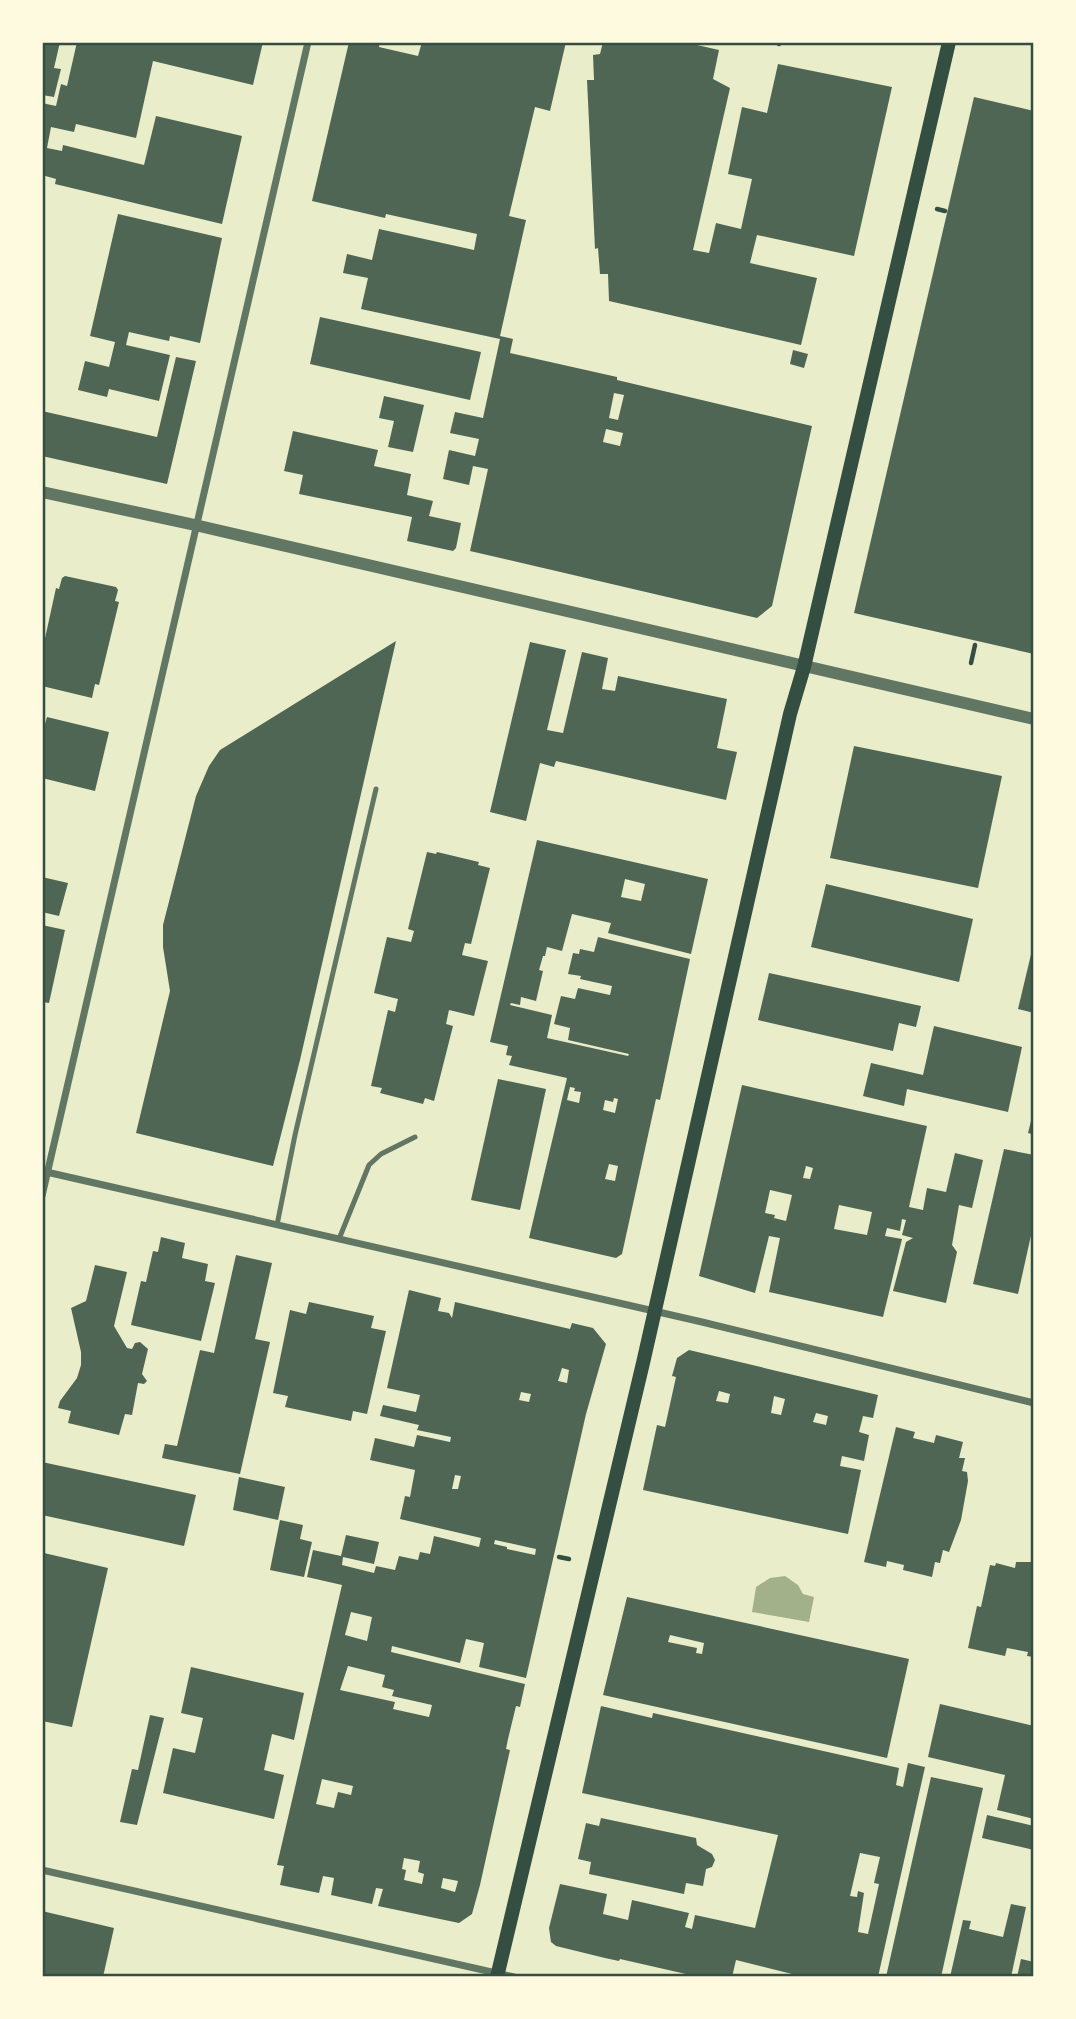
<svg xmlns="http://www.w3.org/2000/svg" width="1076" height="2019" viewBox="0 0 1076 2019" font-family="Literata,serif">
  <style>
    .water { fill: #a3b18a }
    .building { fill: #4f6655; fill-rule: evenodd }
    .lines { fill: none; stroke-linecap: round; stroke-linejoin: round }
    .path { stroke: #344e41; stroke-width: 4.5 }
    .service { stroke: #617663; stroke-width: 5 }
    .minor { stroke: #617663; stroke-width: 7 }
    .tertiary { stroke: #617663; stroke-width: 12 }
    .secondary { stroke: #344e41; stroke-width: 14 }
    .neatline { fill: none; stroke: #344e41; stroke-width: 2.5 }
  </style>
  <rect width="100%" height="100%" fill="#e9edc9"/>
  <!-- water -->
  <path class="water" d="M785 1576 798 1585 803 1594 814 1597 809 1622 752 1612 756 1587 770 1578Z"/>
  <!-- building -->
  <g class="building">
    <path d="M42 42H60L54 68 61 69 54 97 42 95Z"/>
    <path d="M77 42H263L253 85 153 61 136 138 76 124 74 132 51 127 47 148 62 151 63 145 144 165 156 116 242 136 222 224 55 184 56 179 42 175 44 160H42V103L56 106 61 84 67 86Z"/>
    <path d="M349 42H380L379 47 418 56 422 42H566L550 111 535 107 509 216 526 220 500 336 513 339 510 353 617 377V380L812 426 772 606 757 618 470 551 488 469 473 466 469 485 443 479 449 450 475 456 479 439 450 433 455 412 483 418 500 339 361 309 368 278 343 273 347 254 372 260 379 229 474 250 477 234 386 214 385 218 312 201ZM614 393 624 395 618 420 609 418ZM606 429 623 433 620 446 603 442Z"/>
    <path d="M603 42H684L719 50 713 79 730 88 693 250 709 253 716 223 741 229 752 179 728 174 742 107 767 113 778 64 892 87 854 256 757 235 750 263 817 278 801 345 609 301 608 274H600L598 248 595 249 587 80H594L593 55 600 54Z"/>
    <path d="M974 97 1034 111V654L854 613Z"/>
    <path d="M118 214 222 238 200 343 170 336 169 341 129 332 126 345 170 355 159 401 109 389 107 397 78 390 85 361 109 367 115 342 90 336Z"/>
    <path d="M320 317 481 352 470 400 310 364Z"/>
    <path d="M793 350 808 354 804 368 790 364Z"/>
    <path d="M176 357 196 361 167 484 42 456V411L157 437Z"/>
    <path d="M384 396 424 405 413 452 388 447 394 421 379 418Z"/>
    <path d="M293 431 378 450 374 466 411 474 407 495 433 501 429 516 461 523 456 548 453 551 407 541 412 517 299 494 303 475 284 471Z"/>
    <path d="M65 576 116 587 118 590 115 601 119 602 99 685 95 684 92 698 42 686V652L56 588 59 589 62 578Z"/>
    <path d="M396 641 300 1060 273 1166 136 1133 170 991 163 947V925L196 796 209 766 220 750Z"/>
    <path d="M530 642 566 650 547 730 563 733 582 652 608 658 602 689 615 691 618 676 727 699 717 748 737 752 726 800 556 761 554 767 540 763 526 821 490 812Z"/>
    <path d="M47 717 109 732 95 791 42 778V723L45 724Z"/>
    <path d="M854 746 1002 776 978 888 830 858Z"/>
    <path d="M537 840 708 879 691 954 608 933 611 923 572 914 562 951 547 947 545 956H543L539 970 543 971 536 1001 521 997 520 1005 511 1003 510 1005 552 1015 547 1038 628 1056 629 1054 568 1040 570 1028 554 1024 561 996 575 999 578 988 610 995 612 986 580 979 581 976 568 974 573 953 579 954 580 949 594 952 598 937 690 959 660 1100 656 1099 622 1254 616 1258 529 1238 567 1078 509 1065 512 1056 506 1055 508 1046 490 1042ZM625 879 645 884 641 901 621 897ZM570 1087 575 1088 574 1091 581 1092 579 1103 567 1100ZM614 1098 618 1099 615 1113 603 1110 605 1100 613 1102ZM609 1164 618 1166 615 1181 605 1179Z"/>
    <path d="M427 852 436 854 437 852 479 862 478 865 490 868 471 944 465 943 462 955 488 961 474 1016 449 1010 446 1024 453 1026 434 1101 425 1098 423 1104 380 1093 382 1088 371 1086 388 1010 395 1012 398 999 374 993 387 937 411 942 414 931 408 929Z"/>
    <path d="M42 877 68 883 59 916 42 912Z"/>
    <path d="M826 884 973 919 959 982 811 947Z"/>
    <path d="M42 925 65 930 49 1003 42 1002Z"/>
    <path d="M1033 946H1034V1013L1018 1009Z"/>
    <path d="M769 973 921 1006 916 1027 899 1023 893 1051 758 1020Z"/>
    <path d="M934 1026 1022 1047 1008 1112 907 1089 904 1106 863 1096 871 1063 923 1075Z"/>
    <path d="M498 1079 546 1089 520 1210 471 1200Z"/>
    <path d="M742 1085 927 1126 909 1207 923 1210 927 1188 946 1192 955 1153 983 1160 972 1208 959 1205 952 1245 957 1252 946 1303 893 1291 906 1242 913 1238 902 1235 906 1220 902 1219 900 1231 887 1228 885 1236 902 1239 883 1317 769 1292 780 1238 769 1236 755 1293 699 1276ZM806 1166 813 1168 810 1179 803 1178ZM770 1190 792 1195 786 1221 774 1218 775 1215 765 1213ZM839 1205 872 1212 867 1235 834 1229Z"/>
    <path d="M1033 1113H1034V1142L1031 1141 1032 1134 1028 1133Z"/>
    <path d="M1004 1149 1034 1155V1222L1018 1294 973 1284Z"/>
    <path d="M161 1237 185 1243 182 1258 208 1264 205 1281 215 1283 201 1341 131 1325 141 1281 146 1282 153 1251 158 1252Z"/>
    <path d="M236 1255 272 1263 255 1339 270 1342 240 1474 162 1458 165 1444 177 1446 200 1350 214 1353Z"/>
    <path d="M95 1265 127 1272 114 1326 127 1348 132 1349 135 1343 140 1342 148 1349 142 1374 147 1381 144 1384 138 1383 132 1415 125 1414 119 1435 68 1423 71 1411 58 1408 60 1401 77 1378 81 1365V1352L71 1308 86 1301Z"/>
    <path d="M409 1290 441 1298 438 1311 449 1313 452 1318 455 1302 570 1329 572 1323 593 1328 606 1344 586 1414 526 1678 479 1667 484 1643 466 1639 460 1663 392 1646 391 1652 525 1684 520 1707 516 1706 508 1739 506 1749 510 1750 480 1885 472 1914 459 1923 378 1906 383 1889 376 1888 372 1904 331 1895 334 1878 323 1876 319 1893 280 1885 284 1866 277 1865 342 1585 307 1577 313 1550 341 1556 346 1535 379 1542 374 1564 343 1557 342 1565 374 1573 376 1566 395 1570 399 1556 418 1560 420 1552 430 1554 434 1536 479 1547 481 1538 400 1519 405 1496 410 1497 415 1470 370 1460 375 1438 414 1447 417 1435 450 1442 451 1437 417 1430 419 1425 380 1416 383 1405 416 1412 420 1395 387 1388ZM562 1368 569 1370 567 1383 558 1381ZM521 1392 531 1394 529 1402 519 1400ZM455 1475 461 1476 458 1489H452ZM495 1540 536 1549 535 1555 507 1549V1547L494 1544ZM351 1612 372 1617 367 1641 345 1635ZM348 1666 385 1675 382 1687 394 1690 392 1696 432 1705 429 1717 393 1709 395 1702 340 1690ZM322 1779 353 1786 351 1795 338 1792 334 1808 316 1804ZM404 1858 420 1861 418 1872 424 1874 422 1884 404 1880 406 1870 402 1869ZM443 1878 458 1881 455 1892 441 1888Z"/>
    <path d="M309 1302 374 1316 371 1328 386 1331 367 1414 353 1411 351 1421 285 1407 288 1396 273 1393 290 1310 306 1314Z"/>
    <path d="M689 1350 878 1395 873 1418 863 1416 859 1432 869 1435 864 1461 842 1456 840 1466 861 1470 848 1534 643 1490 657 1425 665 1427 676 1377 672 1376 677 1358ZM719 1391 730 1394 728 1403 716 1401ZM774 1396 785 1399 781 1415 771 1413ZM816 1413 828 1416 826 1425 813 1422Z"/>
    <path d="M896 1427 915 1432 913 1438 934 1443 936 1435 963 1442 959 1458H965L962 1471 967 1472 968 1481 961 1520 949 1552 943 1550 940 1563 935 1562 932 1577 903 1570 904 1565 887 1561 886 1567 864 1562Z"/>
    <path d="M42 1462 196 1495 184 1546 42 1515Z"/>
    <path d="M239 1477 285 1487 278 1520 233 1510Z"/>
    <path d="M280 1520 303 1525 300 1539 312 1542 304 1577 270 1570Z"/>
    <path d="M44 1553 108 1568 72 1727 42 1721V1561Z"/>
    <path d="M1016 1562H1034V1657L1027 1656 1028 1652 1007 1648 1005 1656 968 1648 977 1606 981 1607 990 1565 995 1566 996 1563 1015 1568Z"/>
    <path d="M627 1597 909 1659 887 1758 603 1695ZM670 1635 704 1643 702 1654 696 1653 697 1648 668 1642Z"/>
    <path d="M191 1667 304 1693 294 1740 272 1734 264 1770 284 1775 274 1819 163 1793 173 1748 195 1753 203 1718 181 1713Z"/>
    <path d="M940 1704 1034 1726V1819L997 1810 1005 1775 928 1757Z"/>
    <path d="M601 1706 652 1718 653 1713 899 1768 896 1785 903 1787 908 1763 925 1767 878 1977H792V1974L736 1960 732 1977H699L620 1959 619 1961 605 1958 556 1946 551 1942 549 1928 560 1884 607 1894 603 1914 628 1920 632 1900 689 1913 685 1927 692 1929 695 1915 755 1928 778 1835 582 1793ZM860 1853 880 1857 874 1883 879 1884 868 1934 858 1932 864 1893 858 1891 857 1897 850 1896Z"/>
    <path d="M150 1715 164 1718 137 1825 120 1822 132 1769 138 1770Z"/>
    <path d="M931 1777 983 1788 941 1977H886Z"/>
    <path d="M987 1815 1034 1826V1850L982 1838Z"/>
    <path d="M601 1818 696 1838 697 1845 712 1854 715 1860 712 1867 706 1869 703 1886 686 1883 684 1894 589 1874 591 1862 578 1859 586 1823 599 1826Z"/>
    <path d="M1011 1904 1026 1907 1011 1977H950L963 1920 971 1921 969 1929 1003 1937Z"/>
    <path d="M42 1911 114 1928 103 1977H42Z"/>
    <path d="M1021 1959 1034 1962V1977H1017Z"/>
  </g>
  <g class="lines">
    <!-- path -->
    <g class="path">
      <path d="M779 44 780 42"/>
      <path d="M937 209 945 211"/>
      <path d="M971 663 975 645"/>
      <path d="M559 1557 569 1559"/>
    </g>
    <!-- service -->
    <g class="service">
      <path d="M277 1225 295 1135 376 789"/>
      <path d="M339 1239 369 1165 381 1154 415 1137"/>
    </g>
    <!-- minor -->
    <g class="minor">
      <path d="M42 1171 702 1322 1034 1403"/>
      <path d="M42 1196 308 42"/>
      <path d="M42 1870 514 1977"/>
    </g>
    <!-- tertiary -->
    <path class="tertiary" d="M42 492 195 525 1034 719"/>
    <!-- secondary -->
    <path class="secondary" d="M497 1977 643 1363 790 714 804 667 949 42"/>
  </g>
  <!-- border -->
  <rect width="1076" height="2019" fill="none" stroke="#fefae0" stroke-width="88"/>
  <rect x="44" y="44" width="988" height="1931" class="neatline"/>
</svg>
